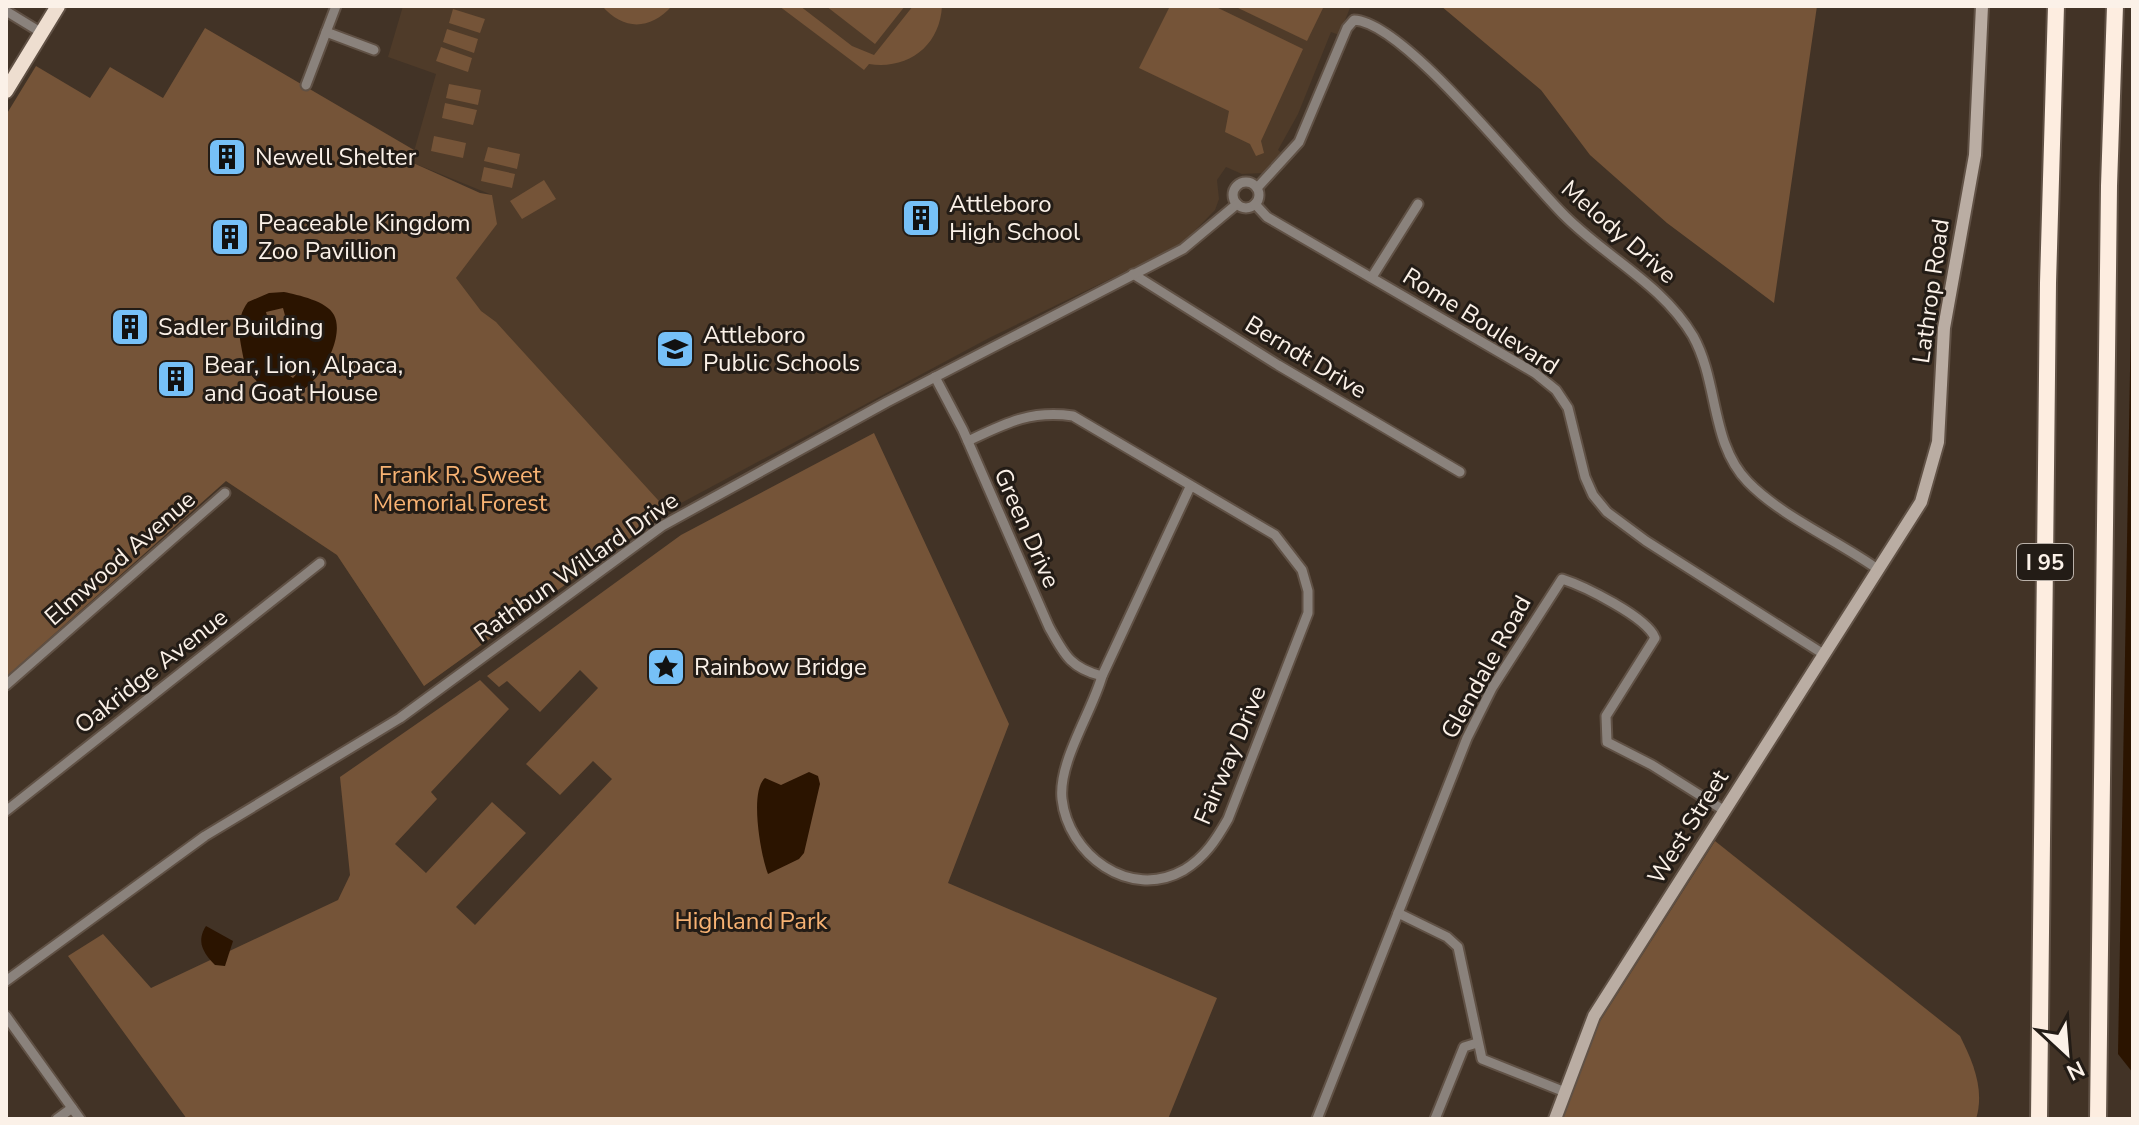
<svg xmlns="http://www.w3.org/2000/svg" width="2139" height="1125" viewBox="0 0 2139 1125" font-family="'Nunito Sans',sans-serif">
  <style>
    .built { fill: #4f3b29 }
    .green { fill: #755438 }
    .water { fill: #2b1400; fill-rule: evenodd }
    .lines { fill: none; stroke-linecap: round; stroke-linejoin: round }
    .minor-casing { stroke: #605145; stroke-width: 13 }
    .secondary-casing { stroke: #605145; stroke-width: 16 }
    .trunk-casing { stroke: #605145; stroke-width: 18 }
    .motorway-casing { stroke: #605145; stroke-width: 20 }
    .minor { stroke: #8a827c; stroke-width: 9 }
    .secondary { stroke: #baada3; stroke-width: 12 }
    .trunk { stroke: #eeded0; stroke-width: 14 }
    .motorway { stroke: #fdede0; stroke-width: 16 }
    .labels { text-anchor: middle; stroke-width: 6; stroke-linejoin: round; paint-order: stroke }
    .shield { fill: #231c16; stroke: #bab1a9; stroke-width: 2 }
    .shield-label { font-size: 22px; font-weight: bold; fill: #fbf1e8 }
    .poi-label { font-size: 24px; fill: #fbf1e8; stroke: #231c16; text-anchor: start }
    .street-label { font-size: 24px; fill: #fbf1e8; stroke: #231c16 }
    .park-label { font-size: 24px; fill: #f7b273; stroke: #231c16 }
  </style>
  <rect width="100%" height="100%" fill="#423326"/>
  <!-- built -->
  <path class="built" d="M403 6H1359L1350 8 1339 35 1331 32 1298 114 1278 150 1283 154 1264 173 1242 174 1226 167 1217 180 1219 199 1215 210 1182 244 989 338 670 509 424 686 337 555 226 481 456 278 472 254 492 195 411 162 436 74 388 57Z"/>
  <!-- green -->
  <g class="green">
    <path d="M602 6H672C650 30 624 31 602 6Z"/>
    <path d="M779 6H800L852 46 874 55 913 6H942C940 46 908 70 869 64L864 70Z"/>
    <path d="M826 6H905L875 44Z"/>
    <path d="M1170 6H1214L1303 49 1261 141 1264 153 1256 156 1250 144 1225 132 1229 111 1139 68Z"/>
    <path d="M1234 6H1324L1307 41Z"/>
    <path d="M1441 6H1817L1774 303 1667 223 1590 155 1541 90Z"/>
    <path d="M453 9 485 19 480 33 449 23Z"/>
    <path d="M205 28 414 150 411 162 480 193 492 195 497 224 456 278 481 311 496 322 668 511 424 686 337 555 226 481 6 677V115L36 66 90 98 110 67 163 98Z"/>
    <path d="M447 29 478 39 474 53 443 42Z"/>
    <path d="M441 47 472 58 468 72 436 61Z"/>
    <path d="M449 84 481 90 478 105 446 98Z"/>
    <path d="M445 103 477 110 473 125 442 118Z"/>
    <path d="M434 136 466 143 463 158 431 151Z"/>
    <path d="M488 147 520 154 517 169 484 161Z"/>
    <path d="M484 167 515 174 512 188 481 181Z"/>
    <path d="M544 180 556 199 522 219 510 201Z"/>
    <path d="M874 433 1009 724 948 883 1217 998 1168 1119H187L68 956 103 934 151 988 338 900 350 875 340 777 480 680 509 709 431 792 437 799 395 844 426 873 492 802 526 833 456 907 475 925 612 779 593 761 560 795 526 764 598 688 580 670 540 712 507 681 499 687 487 676 681 535Z"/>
    <path d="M1715 841 1960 1036C1973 1062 1985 1090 1976 1119H1563L1595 1029Z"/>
  </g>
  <!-- water -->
  <g class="water">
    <path d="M2133 201V1073L2118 1054Z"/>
    <path d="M284 292C298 295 327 301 334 315 350 345 295 428 261 386 254 378 246 371 244 361 240 339 234 321 248 302L269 293ZM283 308 287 323 270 327 266 312ZM291 360 298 362 301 369 293 378 283 371 284 364Z"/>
    <path d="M809 772 818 776 820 784 804 853 799 859 768 874C761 857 749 791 765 778L781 785Z"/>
    <path d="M206 926 233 941 225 966 215 965C203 953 196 941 206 926Z"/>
  </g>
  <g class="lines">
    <!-- minor casing -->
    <g class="minor-casing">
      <g id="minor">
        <path d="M6 11 42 33"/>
        <path d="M326 32 374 50"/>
        <path d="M306 85 336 6"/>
        <circle cx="1246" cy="195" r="13"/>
        <path d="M1257 188 1299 142 1347 28 1354 20C1405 22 1525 177 1565 216 1607 258 1662 284 1693 336 1719 383 1710 443 1748 482 1782 517 1839 541 1879 570"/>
        <path d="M1255 204 1267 217 1535 373 1556 390 1568 408 1585 477 1593 495 1607 512 1646 541 1825 655"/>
        <path d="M1133 274 1278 365 1460 472"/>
        <path d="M1372 277 1418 204"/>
        <path d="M935 377 963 430 1049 627C1064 654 1070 668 1102 676"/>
        <path d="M968 441C1006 423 1030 410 1073 416L1275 535 1302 570 1308 591V613L1228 819C1216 840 1205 857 1184 870 1129 901 1068 854 1062 799 1058 762 1092 712 1102 676L1190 487"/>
        <path d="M6 685 225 493"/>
        <path d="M6 811 320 563"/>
        <path d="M1398 913 1447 937 1458 947 1482 1059 1565 1092"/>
        <path d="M6 981 205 836 400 718 662 526 887 402 1183 249 1237 204"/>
        <path d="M6 1016 80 1119"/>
        <path d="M57 1119 72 1108"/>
        <path d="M1317 1119 1467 738 1492 688 1562 579C1584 586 1647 617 1655 638L1606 716 1607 742 1652 765 1725 811"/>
        <path d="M1435 1119 1464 1047 1477 1043"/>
      </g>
    </g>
    <!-- secondary casing -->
    <g class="secondary-casing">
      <path id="secondary" d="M1555 1119 1594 1016 1921 502 1938 442 1944 328 1975 155 1982 6"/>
    </g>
    <!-- trunk casing -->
    <g class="trunk-casing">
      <path id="trunk" d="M6 91 58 6"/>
    </g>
    <!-- motorway casing -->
    <g class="motorway-casing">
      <g id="motorway">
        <path d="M2039 1119 2048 283 2056 6"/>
        <path d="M2098 1119 2109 186 2115 6"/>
      </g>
    </g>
    <!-- minor -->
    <use href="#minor" class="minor"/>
    <!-- secondary -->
    <use href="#secondary" class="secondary"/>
    <!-- trunk -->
    <use href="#trunk" class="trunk"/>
    <!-- motorway -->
    <use href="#motorway" class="motorway"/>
  </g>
  <!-- icons -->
  <defs>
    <g id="building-square" transform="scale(2)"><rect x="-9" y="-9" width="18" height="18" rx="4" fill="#76c0f7" stroke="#231c16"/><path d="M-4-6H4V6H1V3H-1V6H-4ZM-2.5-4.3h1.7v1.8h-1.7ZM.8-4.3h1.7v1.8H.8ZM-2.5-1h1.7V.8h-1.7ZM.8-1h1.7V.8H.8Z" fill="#111"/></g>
    <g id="school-square" transform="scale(2)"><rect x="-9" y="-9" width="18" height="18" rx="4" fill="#76c0f7" stroke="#231c16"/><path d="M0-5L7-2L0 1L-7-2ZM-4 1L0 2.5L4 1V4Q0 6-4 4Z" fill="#111"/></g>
    <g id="sight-square" transform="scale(2)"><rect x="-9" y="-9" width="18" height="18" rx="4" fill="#76c0f7" stroke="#231c16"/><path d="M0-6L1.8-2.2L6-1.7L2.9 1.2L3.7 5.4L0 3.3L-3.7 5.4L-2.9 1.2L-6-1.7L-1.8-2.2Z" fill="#111"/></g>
  </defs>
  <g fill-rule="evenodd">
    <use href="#building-square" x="227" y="157"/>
    <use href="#building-square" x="921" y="218"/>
    <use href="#building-square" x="230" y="237"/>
    <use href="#building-square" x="130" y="327"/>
    <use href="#school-square" x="675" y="349"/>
    <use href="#building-square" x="176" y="379"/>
    <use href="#sight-square" x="666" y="667"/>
  </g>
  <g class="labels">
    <!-- shield labels -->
    <rect class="shield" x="2017" y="544" width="56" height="36" rx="6"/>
    <g class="shield-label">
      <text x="2045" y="570">I 95</text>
    </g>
    <!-- poi labels -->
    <g class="poi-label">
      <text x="255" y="165">Newell Shelter</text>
      <text x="949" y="212">Attleboro<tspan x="949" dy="28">High School</tspan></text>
      <text x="258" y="231">Peaceable Kingdom<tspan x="258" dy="28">Zoo Pavillion</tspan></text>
      <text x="158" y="335">Sadler Building</text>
      <text x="703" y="343">Attleboro<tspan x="703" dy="28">Public Schools</tspan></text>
      <text x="204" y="373">Bear, Lion, Alpaca,<tspan x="204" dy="28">and Goat House</tspan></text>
      <text x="694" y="675">Rainbow Bridge</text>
    </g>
    <!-- street labels -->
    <g class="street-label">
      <text transform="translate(1619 232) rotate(41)" y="8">Melody Drive</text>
      <text transform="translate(1931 291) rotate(-82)" y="8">Lathrop Road</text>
      <text transform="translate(1481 321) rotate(32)" y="8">Rome Boulevard</text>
      <text transform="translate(1306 357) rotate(31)" y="8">Berndt Drive</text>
      <text transform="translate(1027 528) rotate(66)" y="8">Green Drive</text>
      <text transform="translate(120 558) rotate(-41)" y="8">Elmwood Avenue</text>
      <text transform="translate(576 567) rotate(-35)" y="8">Rathbun Willard Drive</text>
      <text transform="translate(1486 667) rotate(-61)" y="8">Glendale Road</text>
      <text transform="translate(151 671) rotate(-38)" y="8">Oakridge Avenue</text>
      <text transform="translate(1230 755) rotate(-67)" y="8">Fairway Drive</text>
      <text transform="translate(1688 827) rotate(-58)" y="8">West Street</text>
    </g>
    <!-- park labels -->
    <g class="park-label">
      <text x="460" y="483">Frank R. Sweet<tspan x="460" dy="28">Memorial Forest</tspan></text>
      <text x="751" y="929">Highland Park</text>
    </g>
  </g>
  <!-- border -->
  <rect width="2139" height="1125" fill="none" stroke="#fbf1e8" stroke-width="16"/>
  <!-- north arrow -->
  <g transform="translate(2067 1053) rotate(154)" stroke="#231c16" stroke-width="6" paint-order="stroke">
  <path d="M0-6L14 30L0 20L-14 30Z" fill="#fbf1e8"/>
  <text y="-12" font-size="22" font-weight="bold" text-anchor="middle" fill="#fbf1e8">N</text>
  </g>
</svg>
